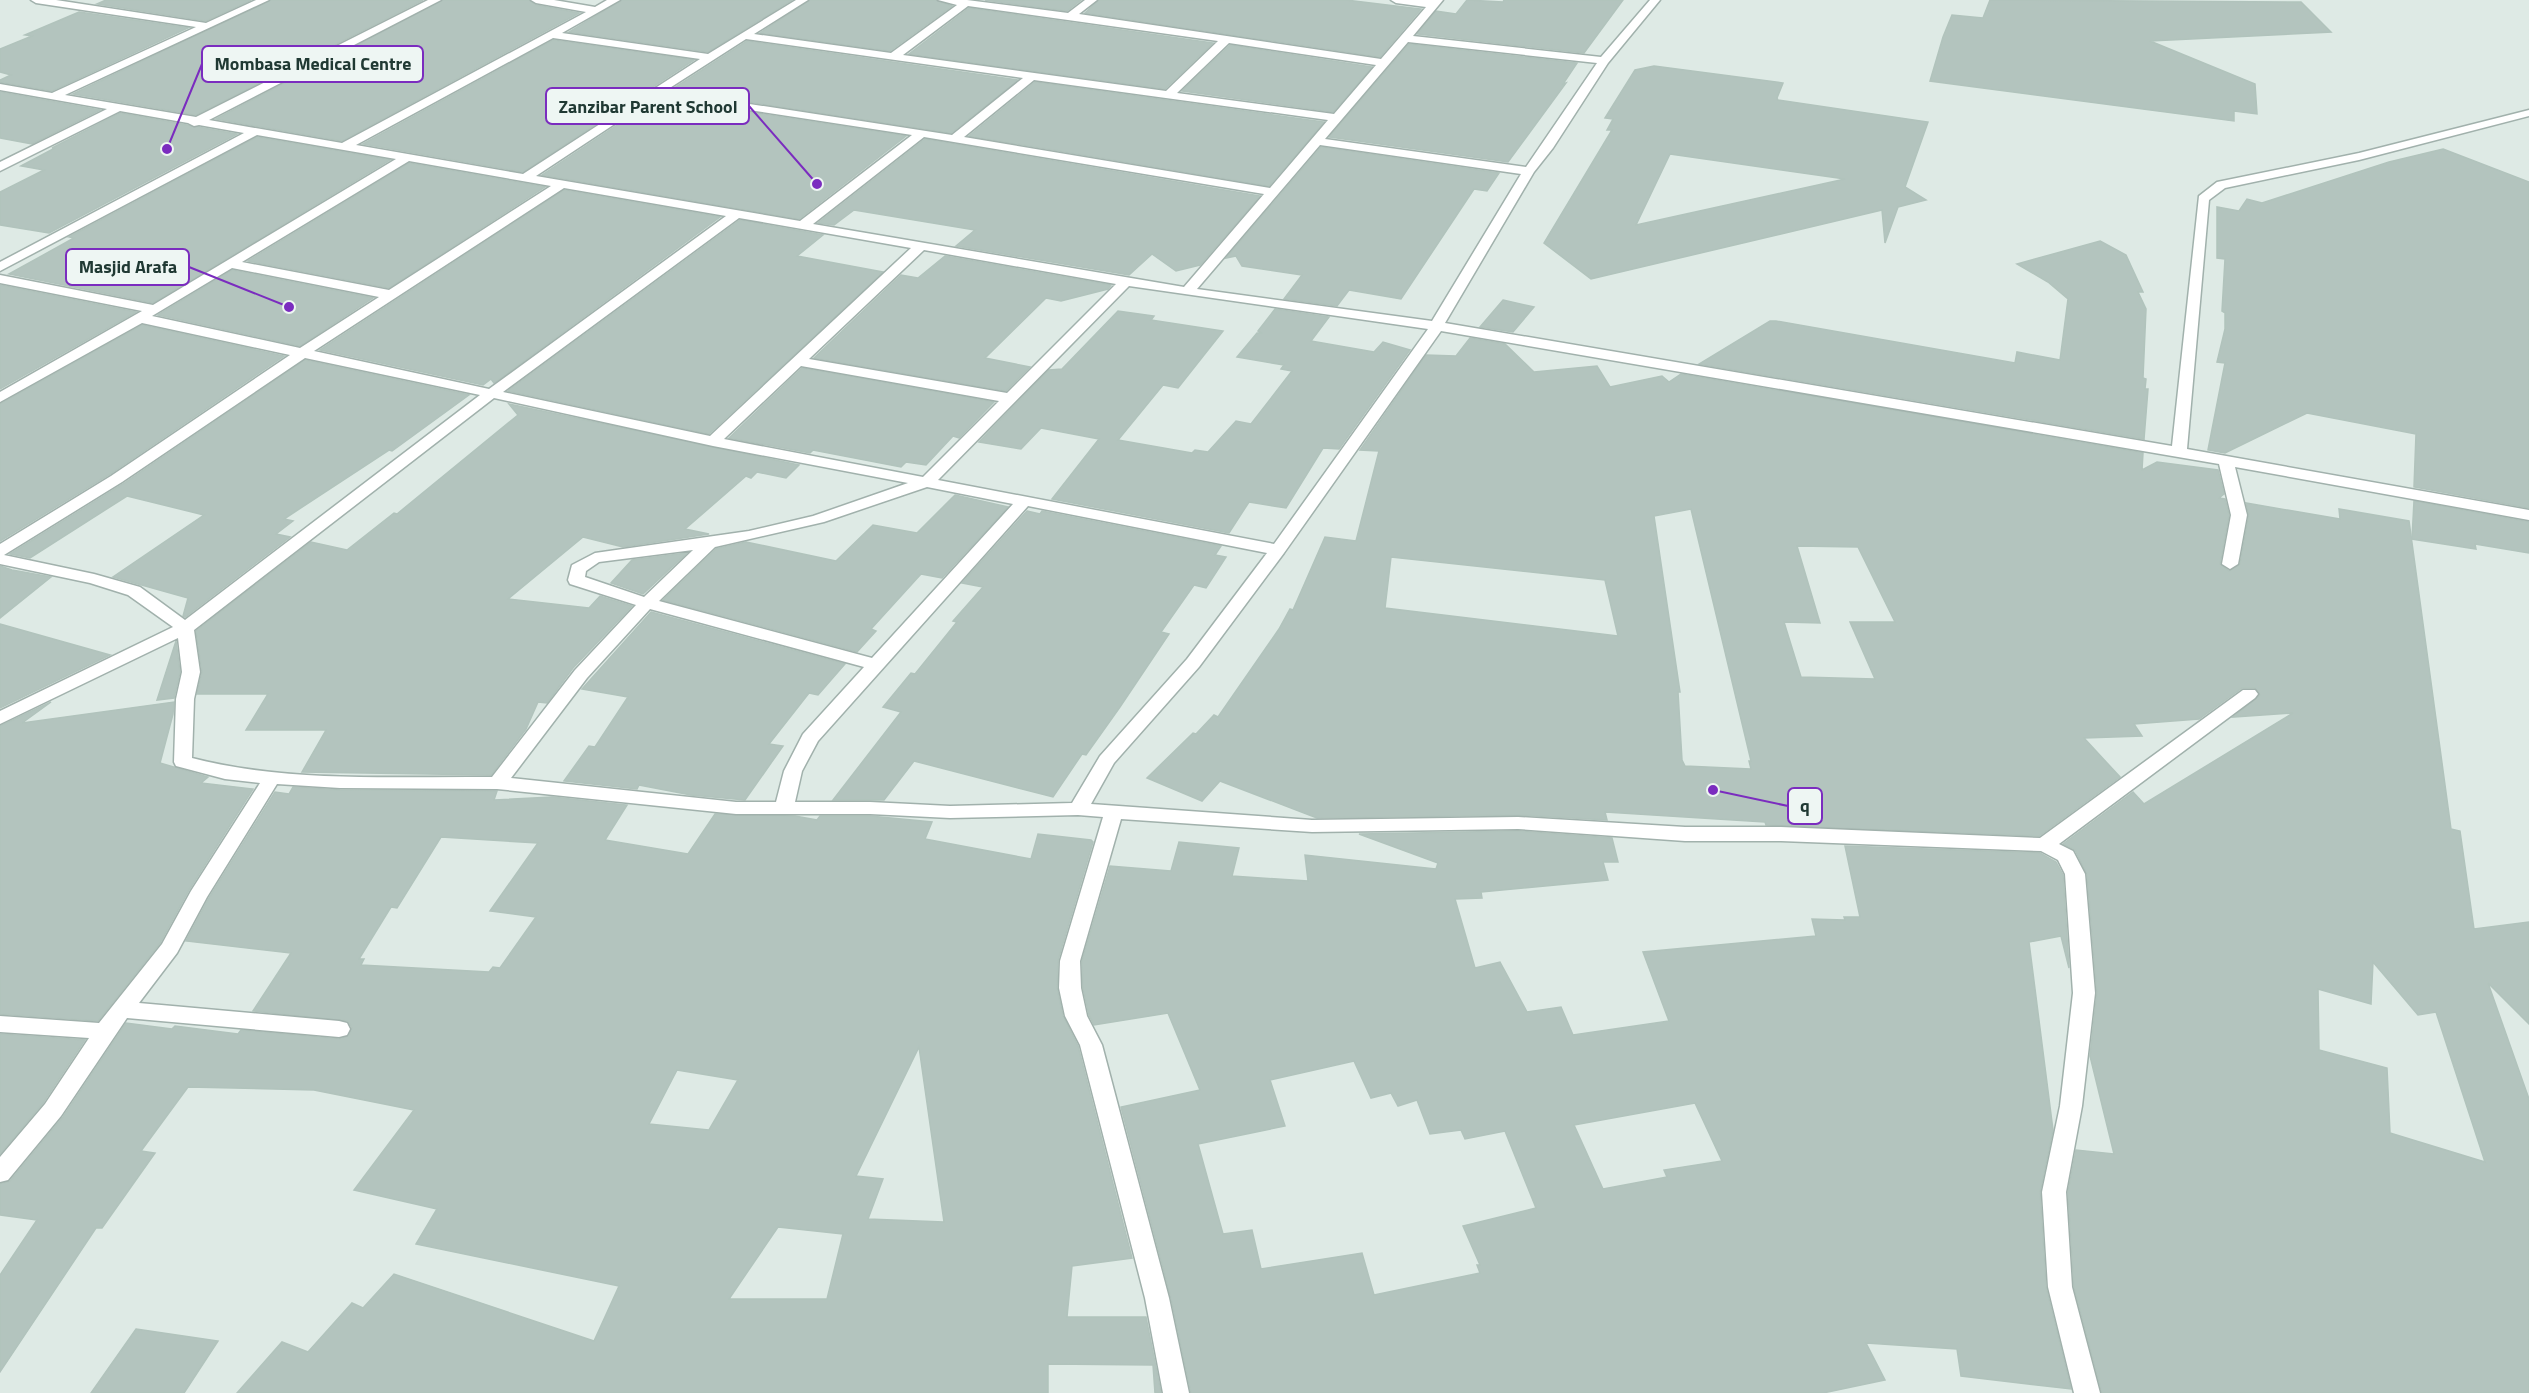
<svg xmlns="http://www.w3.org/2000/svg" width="2529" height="1393" viewBox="0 0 2529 1393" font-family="'Titillium Web',sans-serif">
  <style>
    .building { fill: #b3c4be; stroke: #b1c3bc; stroke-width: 1.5; fill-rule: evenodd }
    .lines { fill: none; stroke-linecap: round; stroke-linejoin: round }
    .minor-casing { stroke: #a1b1ac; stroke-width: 3 }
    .minor { fill: #fff; fill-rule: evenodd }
    .leader { fill: none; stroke: #7b2cbf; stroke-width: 2 }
    .callout-dot { fill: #7b2cbf; stroke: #eef6f3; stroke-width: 2 }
    .callout { fill: #eef6f3; stroke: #7b2cbf; stroke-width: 2 }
    .callout-label { font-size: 18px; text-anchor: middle; font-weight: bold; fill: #203933 }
  </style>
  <rect width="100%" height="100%" fill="#deeae5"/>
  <!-- building -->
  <g class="building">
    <path d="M106 0H251L206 21 97 4Z"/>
    <path d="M271 0H423L196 115 73 94Z"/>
    <path d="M443 0H529L536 5 579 13 342 141 216 119Z"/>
    <path d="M622 0H792L708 52 569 32Z"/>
    <path d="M810 0H936L952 6 890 51 760 33Z"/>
    <path d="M985 0H1081L1067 11Z"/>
    <path d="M1099 0H1346L1421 9 1380 57 1085 13Z"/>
    <path d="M1467 0 1503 2 1504 0H1623L1584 53 1417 34 1436 11 1456 14Z"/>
    <path d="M1990 0 2301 2 2331 32 2150 41 2255 84 2257 114 2234 111V121L1930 81 1943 37 1952 15 1983 18Z"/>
    <path d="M969 8 1213 43 1165 89 909 54Z"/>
    <path d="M79 12 188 28 52 91 0 82V80L11 75 0 72V49L32 36 25 35Z"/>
    <path d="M553 40 694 60 523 172 363 144Z"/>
    <path d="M747 41 1018 80 951 133 671 90Z"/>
    <path d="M1409 44 1577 63 1563 84 1566 83 1508 162 1329 137Z"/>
    <path d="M1230 45 1372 67 1333 112 1182 91Z"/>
    <path d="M1654 66 1783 83 1777 98 1778 100 1928 122 1905 187 1926 200 1898 207 1885 243 1882 210 1591 279 1544 243 1612 130H1607L1613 119 1605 118 1635 70ZM1670 154 1845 179 1636 225Z"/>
    <path d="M1035 82 1324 122 1269 186 969 136Z"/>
    <path d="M0 92 100 110 32 144 0 138Z"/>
    <path d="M658 98 906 136 799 219 542 175Z"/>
    <path d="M120 113 237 134 49 233 0 225V192L44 170 21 166 55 148H52Z"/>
    <path d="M257 137 390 160 153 303 9 274 74 238 69 237Z"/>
    <path d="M925 139 1260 196 1200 265 1176 271 1152 254 1129 275 956 246 975 230 854 210 834 225 818 223Z"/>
    <path d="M1321 147 1499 173 1487 191 1474 189 1401 299 1349 290 1337 306 1284 299 1302 275 1242 266 1236 256 1226 258Z"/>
    <path d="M2443 149 2529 182V508L2414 487 2416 434 2307 413 2225 453 2208 450 2225 363 2217 362 2225 329V313L2222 311 2225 259 2217 258V207L2239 211 2247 199 2262 203 2389 162Z"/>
    <path d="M409 163 545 187 389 288 248 261Z"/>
    <path d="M564 190 720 217 494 383 491 379 483 385 320 350Z"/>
    <path d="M740 220 823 235 797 256 883 272 709 434 508 391Z"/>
    <path d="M2100 241 2126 255 2143 292H2138L2146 309 2143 378 2146 379 2145 389H2148L2144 439 1699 364 1770 321H1776L2015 363 2017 352 2060 360 2068 299 2048 282 2017 264Z"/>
    <path d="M945 256 1111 285 1108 289 1061 301 1046 298 985 358 1030 367 1006 391 814 358 901 275 918 278Z"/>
    <path d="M232 270 373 298 300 346 158 315Z"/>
    <path d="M0 285 136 312 0 389Z"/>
    <path d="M1503 300 1534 307 1513 332 1480 327Z"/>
    <path d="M1275 309 1329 317 1311 341 1374 352 1383 342 1410 350 1339 449 1323 448 1286 508 1249 502 1229 533 1052 499 1099 439 1041 428 1021 449 979 442 1049 370 1062 369 1118 311 1154 316 1151 320 1223 331 1178 388 1163 385 1118 440 1192 453 1195 450 1208 452 1236 421 1251 424 1292 371 1281 369 1284 365 1237 357 1257 333H1262L1258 331Z"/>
    <path d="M142 325 284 356 110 474 0 541V404Z"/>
    <path d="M1470 338 1505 344 1534 372 1597 366 1610 387 1662 376 1669 382 1681 374 2143 453 2142 470 2157 462 2218 470 2224 494 2219 498 2225 499 2229 515 2220 564 2229 571 2240 564 2249 515 2246 503 2340 519 2339 509 2409 521 2451 829 2460 831 2474 929 2529 922V1024L2488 983 2529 1099V1393H2102L2074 1287 2068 1192 2076 1150 2114 1154 2090 1056 2097 993 2087 874 2075 850 2063 844 2133 792 2144 804 2293 713 2233 717 2260 695 2255 688H2242L2199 719 2134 724 2142 736 2084 738 2120 777 2039 836 1766 825 1765 822 1605 812 1607 820 1518 815 1317 818 1220 781 1202 801 1147 778 1193 733 1196 734 1214 715 1218 717 1279 629 1290 609 1293 610 1325 537 1356 541 1379 451 1360 450 1426 355 1456 356ZM1691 509 1751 761H1749L1751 769 1685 766 1682 760 1678 692H1680L1654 516ZM1797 546 1858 547 1895 622H1850L1875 679 1801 677 1784 622 1820 623ZM1391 557 1605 580 1618 636 1385 608ZM2373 962 2418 1015 2436 1012 2485 1162 2390 1133 2387 1068 2319 1050 2318 989 2371 1004Z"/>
    <path d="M305 360 469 395 392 451 389 450 284 519 293 521 276 534 290 537 185 617 183 616 188 598 113 577 204 515 127 496 30 558 10 554 123 484Z"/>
    <path d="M802 368 994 402 959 438 953 436 926 465 906 462 901 467 813 450 810 453 729 438Z"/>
    <path d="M509 404 799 465 786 478 757 472 751 478 746 476 685 529 709 534 623 547 583 537 508 599 589 608 600 596 632 606 573 668 547 703 538 702 526 729 491 775 302 772 326 730H246L268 694H197L202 672 196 631 311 542 347 550 394 513 397 514 518 415Z"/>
    <path d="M955 495 1008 507 942 578 921 574 871 629 876 631 857 652 663 600 716 549 746 542 836 561 873 525 917 533Z"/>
    <path d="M2414 501 2529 522V553L2475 544 2476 549 2412 539Z"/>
    <path d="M1027 511 1040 514 1042 511 1221 546 1215 555 1226 557 1206 588 1194 585 1161 632 1169 634 1120 707 1086 755 1082 754 1053 797 914 761 884 800H833L901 712 883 707 911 673 915 674 957 622 953 621 983 587 962 583Z"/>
    <path d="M687 553 643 594 611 583 632 560Z"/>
    <path d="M0 566 12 570 51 577 0 618Z"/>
    <path d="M651 612 845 664 818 695 809 693 769 744 783 746 745 800 691 795 639 785 637 789 564 781 589 746 595 747 628 697 582 689Z"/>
    <path d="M0 624 110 655 0 708Z"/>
    <path d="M176 641 180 672 174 698 157 700Z"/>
    <path d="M51 702 22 723 174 702 173 714 160 763 208 777 201 783 253 789 189 890 160 943 98 1021 0 1014V726Z"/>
    <path d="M293 787 340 790 497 791 494 800 552 797 627 805 605 840 688 854 715 814 795 816 817 820 820 816H870L932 822 925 839 1031 859 1038 834 1091 840 1093 842 1058 960 1057 988 1063 1016 1078 1046 1132 1258 1072 1266 1067 1317H1146L1161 1393H1155L1153 1365 1048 1364V1393H237L282 1342 308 1352 352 1303 363 1308 394 1274 594 1341 619 1286 416 1244 437 1209 354 1190 414 1110 314 1090 188 1087 141 1151 155 1153 102 1228H96L0 1372V1275L37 1220 0 1215V1184L10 1181 63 1117 126 1023 172 1029 175 1026 238 1034 241 1030 339 1039 349 1036 352 1028 348 1021 253 1011 291 953 186 941 209 898 275 792 289 794ZM441 837 538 843 490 911 536 917 500 968 493 967 489 972 361 965 364 959H359L391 907 397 908ZM919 1047 944 1222 868 1219 883 1179 856 1176ZM677 1070 738 1080 709 1130 649 1124ZM778 1227 843 1234 827 1299H729Z"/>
    <path d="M1518 831 1612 838 1618 862H1603L1608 880 1481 892 1482 898 1455 899 1475 968 1500 962 1527 1012 1561 1007 1573 1035 1669 1021 1643 952 1816 936 1812 919 1845 920 1844 917H1860L1845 846 2040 853 2056 862 2063 875 2069 968 2061 936 2029 942 2053 1130 2040 1192 2046 1287 2071 1389 1961 1376 1957 1349 1866 1343 1885 1380 1823 1393H1191L1171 1298 1121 1107 1200 1090 1168 1013 1094 1025 1089 1015 1083 988 1082 961 1110 866 1171 871 1179 842 1239 848 1232 876 1308 881 1305 855 1436 869 1438 863 1359 834ZM1354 1061 1371 1098 1391 1093 1398 1106 1417 1100 1430 1134 1461 1130 1465 1139 1505 1131 1536 1208 1463 1226 1480 1265H1477L1480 1273 1374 1295 1362 1253 1261 1269 1252 1230 1223 1234 1198 1144 1285 1126 1270 1080ZM1695 1103 1722 1161 1664 1170 1667 1177 1603 1189 1574 1125Z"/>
    <path d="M0 1034 85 1040 43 1103 0 1154Z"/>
    <path d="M136 1329 218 1341 184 1393H91Z"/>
  </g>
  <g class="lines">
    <!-- minor casing -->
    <g class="minor-casing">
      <path id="minor" d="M31 0H56L206 23 256 0H269L65 95 196 117 428 0H441L209 120 342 143 586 12 536 3 531 0H554L595 7 607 0H620L562 33 708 54 796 0H808L754 34 891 53 957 5 938 0H967L1068 13 1085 0H1097L1079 14 1381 59 1426 7 1396 3 1391 0H1443L1413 36 1601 57 1650 0H1660L1608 63 1553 148 1534 172 1445 323 2172 446 2199 196 2217 182 2359 153 2529 110V116L2359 160 2225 188 2209 200 2187 449 2529 510V520L2235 467 2247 515 2238 564 2230 569 2222 564 2231 515 2219 464 1441 331 1284 553 1199 667 1114 763 1091 804 1312 820 1518 817 1685 827H1781L2040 838 2243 690H2255L2258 694 2255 698 2059 844 2073 851 2085 874 2095 993 2082 1106 2066 1192 2072 1287 2100 1393H2074L2048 1287 2042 1192 2060 1106 2073 993 2065 874 2058 860 2041 851 1781 841H1685L1518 829 1312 832 1121 819 1080 961 1081 988 1087 1016 1102 1045 1169 1298 1189 1393H1163L1145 1298 1080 1045 1065 1016 1059 988 1060 961 1103 817 1078 815 950 818 870 814H736L497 789 340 788 277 784 207 897 177 953 139 1003 339 1021 347 1023 350 1029 347 1035 339 1037 127 1018 61 1116 8 1180 0 1182V1157L45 1104 89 1038 0 1032V1016L99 1023 162 944 191 891 260 783 225 779 176 766 174 762 176 699 182 672 178 638 0 724V711L173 627 128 595 90 583 0 564V544L111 476 290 355 142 323 0 402V392L142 311 0 283V275L153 305 396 159 257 135 0 271V262L244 133 199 125 194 126 188 123 120 111 0 171V162L107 109 0 90V84L52 93 196 27 36 3ZM968 6 1218 41 1166 91 903 55ZM553 38 700 59 523 174 356 145ZM746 39 1023 78 952 135 665 91ZM1408 42 1597 63 1526 167 1325 139ZM1229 43 1376 65 1334 114 1177 93ZM1034 80 1328 120 1270 188 964 137ZM657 96 912 135 800 221 536 176ZM924 137 1264 194 1184 287 813 224ZM1320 145 1521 174 1432 321 1197 289ZM409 161 551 186 389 290 242 262ZM564 188 726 216 489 389 314 351ZM739 218 911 248 710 436 503 392ZM924 250 1116 284 1007 393 809 359ZM232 268 379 297 300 348 152 316ZM1129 286 1428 329 1274 544 938 480ZM305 358 480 395 185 620 140 587 94 574 4 555 122 482ZM801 366 999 401 923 477 724 439ZM494 398 713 446 908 483 813 516 749 531 595 553 572 565 568 580 570 584 636 605 575 670 492 777C393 776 289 783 192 758L194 699 200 672 194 630ZM927 487 1013 504 872 658 659 601 715 547 824 522ZM1028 506 1267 553 1187 659 1100 756 1072 803 950 806 870 802H795L802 771 818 741ZM693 550 644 597 585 577 586 571 599 562ZM650 609 864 667 803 734 784 771 776 802H736L511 778 587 678Z"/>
    </g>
    <!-- minor -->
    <use href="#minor" class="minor"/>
  </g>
  <!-- callouts -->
  <path class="leader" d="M167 149L202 64M817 184L749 106M289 307L189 267M1713 790L1788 806"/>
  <g class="callout-dot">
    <circle cx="167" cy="149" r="6"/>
    <circle cx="817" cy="184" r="6"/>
    <circle cx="289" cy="307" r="6"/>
    <circle cx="1713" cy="790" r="6"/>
  </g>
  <g class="callout">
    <rect x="202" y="46" width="221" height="36" rx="6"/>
    <rect x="546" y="88" width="203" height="36" rx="6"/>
    <rect x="66" y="249" width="123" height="36" rx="6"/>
    <rect x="1788" y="788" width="34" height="36" rx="6"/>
  </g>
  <g class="callout-label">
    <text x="313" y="70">Mombasa Medical Centre</text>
    <text x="648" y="113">Zanzibar Parent School</text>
    <text x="128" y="273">Masjid Arafa</text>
    <text x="1805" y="812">q</text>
  </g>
</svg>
